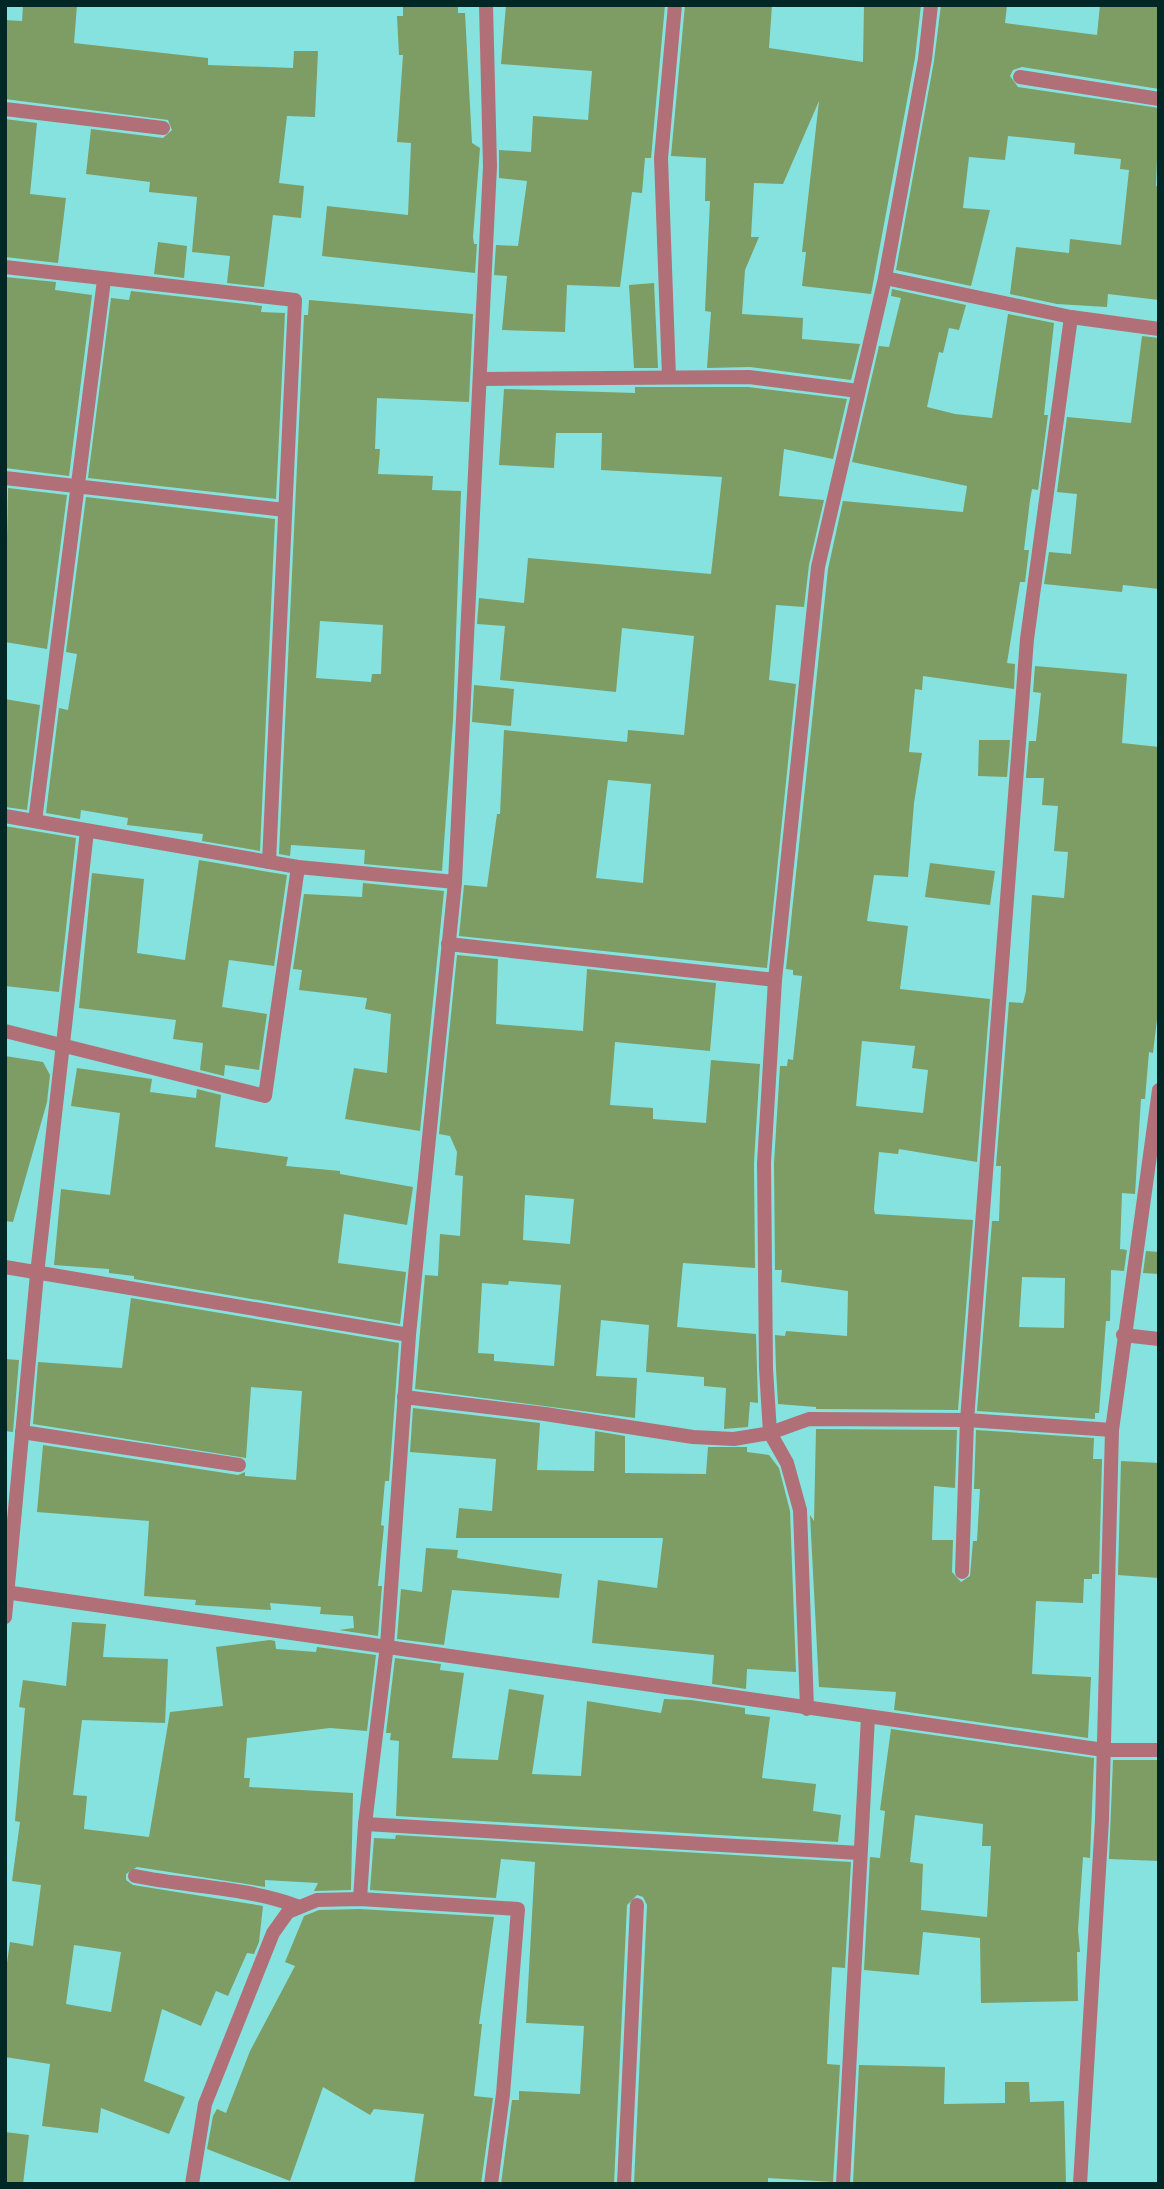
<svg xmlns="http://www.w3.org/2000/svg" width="1164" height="2189" viewBox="0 0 1164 2189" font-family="Signika,sans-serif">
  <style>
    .building { fill: #7d9d64; fill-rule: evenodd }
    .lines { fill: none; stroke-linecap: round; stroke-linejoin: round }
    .street { stroke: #b17077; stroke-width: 14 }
  </style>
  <rect width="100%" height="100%" fill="#86e2de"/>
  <!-- building -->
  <g class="building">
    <path d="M23 5H77L74 43 208 58V65L293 68 294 51H318L315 117 287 116 279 183 304 186 301 218 273 215 264 287 227 283 230 256 192 252 197 197 149 192 150 182 86 174 91 129 163 138 172 130 168 120 5 99V20L22 21Z"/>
    <path d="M403 5H458V13H465L472 143 480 148 473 237 474 244H477L475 273 322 256 327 206 408 215 411 143 397 142 403 55H399L397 16H403Z"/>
    <path d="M506 5H665L651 158H645L642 193 632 192 620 287 567 285 565 332 502 330 507 276 494 275 496 245 518 246 527 181 499 178V150L531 152 533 116 588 120 592 71 501 64Z"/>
    <path d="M685 5H772L769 48 863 62 864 5H921L915 58 871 294 802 286 806 252H802L819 101 783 184 754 183 751 237H759L745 270 742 314 803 318 802 339 860 344 851 380 750 367 707 368 711 312 705 311 710 201H705L706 158 671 156Z"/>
    <path d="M941 5H1007L1005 23 1097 35 1100 5H1159V89L1022 67 1013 70 1010 76 1018 87 1159 108 1156 186H1159V300L1108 294 1107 307 1057 304 1010 294 1016 247 1069 253 1070 239 1121 245 1129 170 1120 169 1121 159 1074 154 1075 143 1008 136 1005 160 969 157 963 208 990 210 971 286 896 270 934 61Z"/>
    <path d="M5 119 37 123 30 194 66 198 58 263 5 257Z"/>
    <path d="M158 242 187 246 184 278 154 274Z"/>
    <path d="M5 277 56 282 55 290 92 295 69 476 5 468Z"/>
    <path d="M654 283 658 368H634L629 285Z"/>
    <path d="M892 289 966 305 959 330 949 328 943 353 939 352 927 407 955 414 992 418 1008 314 1054 323 1044 415H1048L1038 490 1032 489 1030 500 1024 550H1029L1025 582H1020L1007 663 1015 664 1014 689 923 676 922 690 915 689 909 752 922 753 914 803 908 877 874 875 867 921 908 926 900 989 990 999 977 1162 899 1149 898 1154 879 1152 874 1209 875 1214 973 1220 958 1410 816 1409V1407L778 1404 776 1369 775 1335 785 1336 786 1331 847 1336 848 1291 781 1282 782 1270H775L774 1163 780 1066H787L788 1059 793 1060 802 976 793 975V970L786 969 828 569 843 501 963 512 967 486 852 462 879 346 889 347 901 298 891 296ZM862 1041 915 1046 912 1068 928 1070 923 1113 856 1106Z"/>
    <path d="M131 291 262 306 261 312 285 313 276 499 88 478 111 298 129 300Z"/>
    <path d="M309 300 473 314 469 402 377 398 375 449H380L378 474 433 476 432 490 461 491 453 720 442 871 364 864 365 850 291 845 290 856 279 854 304 315H308ZM320 621 383 625 381 674H372L371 682 316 678Z"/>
    <path d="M1142 336 1159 338V589L1123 585 1122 592 1044 584 1049 552 1071 554 1077 494 1057 492 1067 417 1131 423Z"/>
    <path d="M635 387H748L847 399 833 459 784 449 779 496 824 500 809 565 804 607 776 605 769 680 796 684 767 968 459 936 464 885 487 887 497 814H500L504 730 627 742 628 730 684 735 694 636 622 628 616 692 500 680 505 626 477 624 479 598 524 603 528 558 711 574 722 477 601 470 602 433H556L554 468 499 465 504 389 635 393ZM608 780 651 784 643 883 596 878Z"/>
    <path d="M8 488 67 495 47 649 5 642Z"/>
    <path d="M86 497 275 519 260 851 202 841 203 834 127 825 128 818 81 810 80 819 46 813 59 708 68 710 77 654 66 652Z"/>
    <path d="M1035 666 1127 674 1122 743 1159 747V1002L1153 1053 1149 1052 1145 1099H1141L1135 1194 1122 1193 1120 1249 1127 1250 1124 1271 1111 1270 1110 1321H1106L1099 1413H1095V1419L977 1411 992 1221H999L1001 1166H996L1009 1002 1023 1003 1026 991 1032 895 1064 898 1068 852 1054 851 1058 806 1042 805 1044 778H1026L1029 741H1036L1041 693 1033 692ZM1022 1277 1065 1278 1064 1328 1019 1327Z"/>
    <path d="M474 685 514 689 511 726 472 722Z"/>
    <path d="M5 699 40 705 27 810 5 807Z"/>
    <path d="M979 740H1010L1007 777 978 776Z"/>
    <path d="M5 826 76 838 59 992 5 986Z"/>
    <path d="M199 860 287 875 274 966 229 960 222 1007 267 1014 259 1070 225 1065 224 1076 200 1070 203 1043 173 1039 176 1020 79 1008 92 873 144 879 137 953 185 960Z"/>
    <path d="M930 863 995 871 990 905 925 897Z"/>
    <path d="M363 883 444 891 420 1131 345 1119 354 1068 387 1073 391 1014 365 1009 367 998 299 990 302 970 293 969 304 894 362 897Z"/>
    <path d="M457 955 498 959 496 1024 583 1031 587 969 716 983 710 1051 615 1042 610 1105 653 1108V1119L706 1123 711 1060 760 1064 754 1163 755 1268 683 1263 677 1327 756 1334 758 1403 750 1402 748 1427 724 1429 726 1388 704 1386V1377L646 1372 649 1325 601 1320 596 1376 637 1378 635 1418 415 1389 425 1275 438 1276 440 1234 460 1236 463 1176 455 1175 457 1152 450 1136 439 1134ZM525 1195 574 1199 570 1244 523 1240ZM509 1281 561 1285 554 1366 494 1361V1354L478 1353 482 1283 508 1285Z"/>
    <path d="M5 1056 43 1062 50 1075 47 1102 13 1222 5 1221Z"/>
    <path d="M77 1068 152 1079 150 1092 196 1098 197 1089 221 1095 215 1147 288 1157 286 1166 340 1171V1174L413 1187 407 1225 344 1214 338 1263 406 1272 400 1324 134 1279V1276L109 1273V1269L54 1265 61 1189 110 1195 120 1113 71 1106Z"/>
    <path d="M1146 1251 1159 1252V1274L1143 1273Z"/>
    <path d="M131 1298 399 1343 389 1481H385L381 1525 384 1526 378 1586H382L378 1636 339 1630 354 1628 353 1616 320 1614 321 1607 270 1603 271 1610 195 1605 196 1600 144 1596 149 1521 37 1512 43 1445 238 1475 245 1472V1476L296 1480 302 1391 251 1387 246 1458 33 1424 38 1362 122 1368Z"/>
    <path d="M5 1359 19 1360 13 1432 5 1431Z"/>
    <path d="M413 1408 540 1423 537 1470 594 1471 595 1431 625 1436V1473L706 1474 708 1447H747V1452L769 1455 779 1468 790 1511 796 1672 747 1669 746 1689 712 1684 714 1655 592 1643 598 1580 657 1588 663 1538H456L459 1508 492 1511 496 1459 410 1452Z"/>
    <path d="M816 1429 957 1430 955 1488 934 1486 932 1540H953L952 1572 961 1582 970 1576 973 1541H977L980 1489H974L976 1430 1094 1438 1093 1459H1102L1099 1574H1092V1579H1084L1083 1603 1036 1601 1032 1674 1091 1677 1088 1738 894 1710 896 1692 819 1687 810 1515 814 1521Z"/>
    <path d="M1121 1461 1159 1463V1578L1118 1575Z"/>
    <path d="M426 1548 458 1550 457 1558 562 1574 559 1598 452 1590 444 1645 397 1639 401 1589 422 1592Z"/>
    <path d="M72 1622 106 1624 103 1657 168 1659 165 1723 82 1720 73 1795 87 1796 84 1829 149 1837 170 1712 223 1706 216 1647 270 1640 275 1641 276 1649 316 1652 317 1647 376 1655 367 1731 330 1728 247 1738 244 1778H250L249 1787 353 1793 351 1890 314 1891 318 1883 265 1880V1887L137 1867 126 1874V1880L133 1885 263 1906 259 1942 254 1954 247 1953 228 1996 216 1991 201 2026 162 2009 144 2081 185 2097 169 2134 101 2108 98 2133 42 2126 50 2064 5 2057V1977L10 1942 33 1946 41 1885 12 1881 20 1822 15 1821 25 1708 19 1707 23 1680 66 1686ZM74 1945 121 1952 111 2012 66 2004Z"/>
    <path d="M395 1658 441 1664 440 1670 464 1673 452 1758 498 1760 509 1689 544 1695 532 1774 581 1776 587 1701 661 1713 664 1699 691 1700 745 1708V1714L770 1717 762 1778 816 1784 813 1811 841 1815 838 1842 396 1816 399 1741 390 1740 391 1733H386Z"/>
    <path d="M891 1729 1094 1758 1090 1858 1083 1857 1078 1930 1080 1952H1077L1078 2001 981 2003 980 1938 923 1932 919 1975 864 1970 870 1857 880 1858 885 1811 880 1810ZM915 1815 983 1824 982 1846H991L987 1917 921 1910 923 1864 910 1862Z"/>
    <path d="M1113 1760H1159V1861L1109 1859Z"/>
    <path d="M396 1835 851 1862 845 1968 832 1967 829 2020 827 2064 840 2065 833 2182 768 2178V2182L634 2184 647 1905 643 1897 637 1895 627 1905 614 2184H501L512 2100H519V2091L580 2094 584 2026 526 2023 535 1862 501 1859 496 1898 370 1890 374 1838 395 1839Z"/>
    <path d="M360 1909 494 1917 479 2024H482L474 2096 493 2098 481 2184H414L424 2114 374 2109 370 2115 323 2087 290 2181 207 2149 213 2116 217 2109 226 2113 250 2051 295 1966 285 1962 304 1916 319 1910Z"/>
    <path d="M859 2065 945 2067 944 2104 1005 2103V2082H1029L1030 2102 1064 2101 1066 2184 853 2183Z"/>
    <path d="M5 2132 29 2135 23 2184H5Z"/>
  </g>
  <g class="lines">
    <!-- street -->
    <g class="street">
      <path d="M1020 77 1159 99"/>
      <path d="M5 109 163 128"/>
      <path d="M5 267 295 300 269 862"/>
      <path d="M885 278 1071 317 1159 329"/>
      <path d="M669 377 661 158 675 5"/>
      <path d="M482 379 749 377 858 391"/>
      <path d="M5 478 285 510"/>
      <path d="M5 816 298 867 455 882"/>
      <path d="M35 821 104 280"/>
      <path d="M448 944 775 980"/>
      <path d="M5 1031 265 1096 298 867"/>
      <path d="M5 1267 409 1335"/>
      <path d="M1123 1335 1159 1339"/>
      <path d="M404 1397 545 1414 693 1437 734 1439 770 1433 809 1419 967 1420 1112 1430"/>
      <path d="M22 1432 239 1465"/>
      <path d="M962 1572 967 1420 1027 639 1071 317"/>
      <path d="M5 1592 1104 1750H1159"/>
      <path d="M5 1617 37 1274 87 831"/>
      <path d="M807 1709 800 1510 787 1463 770 1433 766 1369 764 1163 775 980 818 567 885 278 925 59 931 5"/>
      <path d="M365 1824 859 1853"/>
      <path d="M135 1876C188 1887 246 1887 297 1906"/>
      <path d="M360 1899 365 1824 387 1645 409 1335 455 882 490 166 486 5"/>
      <path d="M192 2184 205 2104 273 1933 288 1912 317 1900 360 1899 518 1909 503 2094 491 2184"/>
      <path d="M624 2184 637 1905"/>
      <path d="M843 2184 868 1717"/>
      <path d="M1080 2184 1102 1820 1112 1430 1159 1090"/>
    </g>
  </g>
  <!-- border -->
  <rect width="1164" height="2189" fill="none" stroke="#002625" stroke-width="14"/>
</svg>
